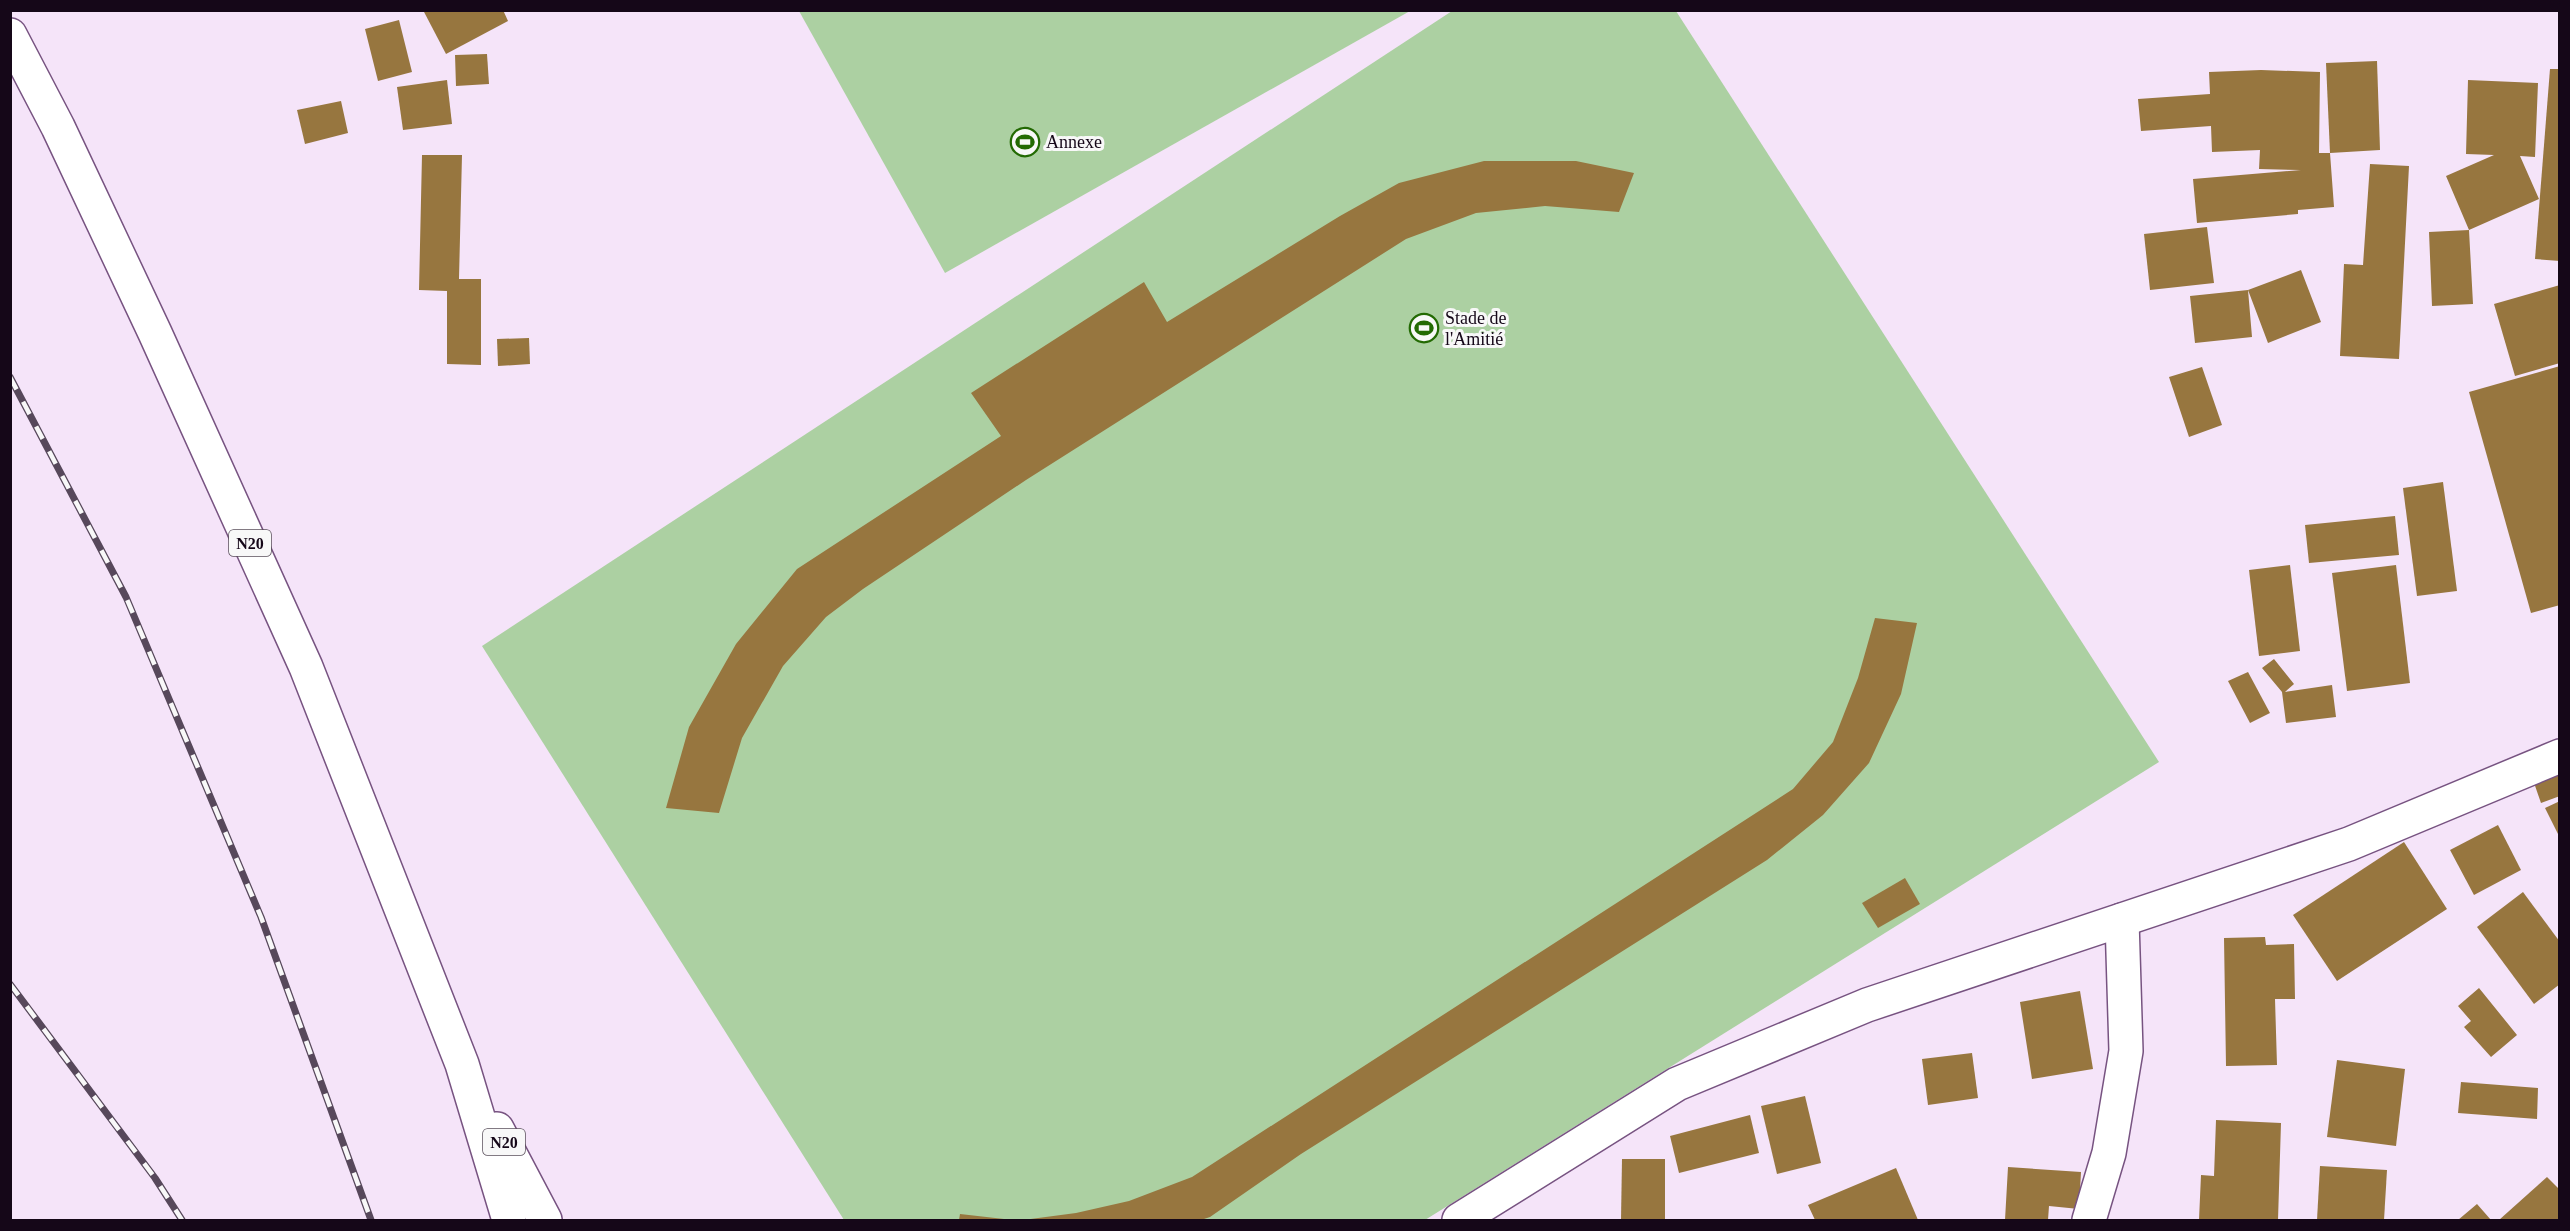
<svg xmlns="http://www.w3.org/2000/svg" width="2570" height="1231" viewBox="0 0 2570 1231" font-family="Georgia,serif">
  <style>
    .green { fill: #acd0a2 }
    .building { fill: #97763f }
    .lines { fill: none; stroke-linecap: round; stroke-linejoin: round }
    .minor-casing { stroke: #775381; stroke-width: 36 }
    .major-casing { stroke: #775381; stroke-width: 36 }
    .minor { stroke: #fff; stroke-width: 33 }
    .major { stroke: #fff; stroke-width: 33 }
    .rail-casing { stroke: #57485b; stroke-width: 7 }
    .rail { stroke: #f8f8f8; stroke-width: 4.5; stroke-dasharray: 14; stroke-linecap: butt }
    .labels { text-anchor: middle; stroke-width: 6; stroke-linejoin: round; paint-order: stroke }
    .shield { fill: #f8f8f8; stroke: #594f5b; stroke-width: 1.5 }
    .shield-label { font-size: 16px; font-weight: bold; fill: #150718 }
    .poi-label { font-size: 18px; fill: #150718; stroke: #f8f8f8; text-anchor: start }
  </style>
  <rect width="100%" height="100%" fill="#f5e4f9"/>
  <!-- green -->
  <g class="green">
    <path d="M799 11H1410L945 273Z"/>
    <path d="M1452 11H1676L2159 762 1425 1220H844L482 646Z"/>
  </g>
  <!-- building -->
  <g class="building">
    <path d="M423 10H503L508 21 446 54Z"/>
    <path d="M399 20 412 72 378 81 365 29Z"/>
    <path d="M487 54 489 84 456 86 455 55Z"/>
    <path d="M2377 61 2380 150 2330 153 2326 63Z"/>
    <path d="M2550 69H2560V261L2535 259Z"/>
    <path d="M2261 70 2320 72 2319 153H2330L2334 207 2298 210V214L2197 223 2193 179 2301 170 2259 169 2260 150 2212 152 2211 126 2141 131 2138 99 2210 94 2209 72Z"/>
    <path d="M447 80 452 124 403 130 397 87Z"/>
    <path d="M2468 80 2538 83 2535 157 2520 156 2539 199 2469 230 2473 304 2432 306 2429 232 2469 230 2446 176 2494 155 2466 154Z"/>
    <path d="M341 101 348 133 305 144 297 110Z"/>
    <path d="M422 155H462L459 279H481V365L447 364V291L419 290Z"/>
    <path d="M1484 161H1576L1634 173 1619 212 1545 206 1476 213 1406 239 1026 480 863 589 826 617 783 666 742 738 719 813 666 808 689 727 736 644 797 569 1001 436 971 393 1144 282 1167 322 1340 216 1399 183Z"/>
    <path d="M2370 164 2409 166 2399 359 2340 356 2344 264 2363 265Z"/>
    <path d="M2207 227 2214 283 2150 290 2144 234Z"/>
    <path d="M2301 270 2321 322 2268 343 2248 290 2252 337 2195 343 2190 296 2248 290Z"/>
    <path d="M2560 285V363L2515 376 2494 304Z"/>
    <path d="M529 338 530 364 498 366 497 339Z"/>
    <path d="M2560 366V605L2531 613 2469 392Z"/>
    <path d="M2202 367 2222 425 2189 437 2169 377Z"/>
    <path d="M2443 482 2457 591 2417 596 2403 488Z"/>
    <path d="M2395 516 2399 555 2309 563 2305 525Z"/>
    <path d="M2290 565 2300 651 2259 656 2249 570Z"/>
    <path d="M2396 565 2410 683 2347 691 2332 573Z"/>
    <path d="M1875 618 1917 623 1901 694 1869 763 1823 815 1767 860 1301 1154 1210 1217 1201 1220H1023L1076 1213 1129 1201 1192 1177 1793 789 1833 742 1858 678Z"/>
    <path d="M2274 659 2294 684 2285 692 2332 685 2336 717 2286 723 2282 692 2262 668Z"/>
    <path d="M2248 672 2270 713 2250 723 2228 681Z"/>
    <path d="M2560 741V796L2541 803 2524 754Z"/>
    <path d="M2560 801V838L2545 808Z"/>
    <path d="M2498 825 2521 870 2474 895 2450 850Z"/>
    <path d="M2404 842 2447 909 2337 981 2293 915Z"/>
    <path d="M1905 878 1920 904 1878 928 1862 903Z"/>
    <path d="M2523 892 2560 942V984L2534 1004 2477 927Z"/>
    <path d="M2265 937 2266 945 2294 944 2295 999H2275L2277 1065 2226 1066 2224 938Z"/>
    <path d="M2479 988 2517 1035 2491 1057 2464 1027 2471 1021 2458 1006Z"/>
    <path d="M2080 991 2093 1069 2032 1079 2020 1002Z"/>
    <path d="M1972 1053 1978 1098 1928 1105 1922 1059Z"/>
    <path d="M2337 1060 2405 1069 2396 1146 2327 1137Z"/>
    <path d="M2461 1082 2538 1088 2537 1119 2458 1113Z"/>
    <path d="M1805 1096 1821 1163 1777 1174 1761 1106Z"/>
    <path d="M1750 1115 1759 1153 1679 1173 1670 1136Z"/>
    <path d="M2216 1120 2281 1123 2278 1220H2199L2201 1175 2214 1176Z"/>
    <path d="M1622 1159H1665V1220H1621Z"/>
    <path d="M2320 1166 2387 1170 2384 1220H2317Z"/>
    <path d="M2008 1167 2081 1172 2079 1209 2049 1206 2048 1220H2005Z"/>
    <path d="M1896 1168 1918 1220H1815L1808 1205Z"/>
    <path d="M2547 1177 2560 1190V1220H2499Z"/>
    <path d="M2477 1204 2491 1220H2458Z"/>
    <path d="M960 1214 1004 1219V1220H959Z"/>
  </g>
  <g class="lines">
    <!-- minor casing -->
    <g class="minor-casing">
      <g id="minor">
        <path d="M1459 1220 1677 1084 1867 1005 2349 844 2560 756"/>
        <path d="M2089 1220 2109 1153 2126 1051 2122 920"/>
      </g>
    </g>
    <!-- major casing -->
    <g class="major-casing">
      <g id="major">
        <path d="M10 35 58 127 155 333 306 667 462 1064 509 1220"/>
        <path d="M497 1129 545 1220"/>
      </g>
    </g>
    <!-- minor -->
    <use href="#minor" class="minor"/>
    <!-- major -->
    <use href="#major" class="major"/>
    <!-- rail casing -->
    <g class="rail-casing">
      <g id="rail">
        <path d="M10 377 126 597 261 917 371 1220"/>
        <path d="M10 984 155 1178 182 1220"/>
      </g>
    </g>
    <!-- rail -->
    <use href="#rail" class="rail"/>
  </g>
  <!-- icons -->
  <defs>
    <g id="stadium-ring" transform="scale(1.5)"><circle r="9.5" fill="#f8f8f8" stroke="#236a03" stroke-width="1.5"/><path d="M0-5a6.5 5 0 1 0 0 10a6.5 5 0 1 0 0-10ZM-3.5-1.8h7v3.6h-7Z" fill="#236a03"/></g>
  </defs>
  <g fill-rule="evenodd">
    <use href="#stadium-ring" x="1025" y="142"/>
    <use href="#stadium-ring" x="1424" y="328"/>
  </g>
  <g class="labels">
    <!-- shield labels -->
    <g class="shield">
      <rect x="229" y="530" width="42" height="26" rx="4.5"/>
      <rect x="483" y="1129" width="42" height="26" rx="4.5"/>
    </g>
    <g class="shield-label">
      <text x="250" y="549">N20</text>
      <text x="504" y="1148">N20</text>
    </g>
    <!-- poi labels -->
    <g class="poi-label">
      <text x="1046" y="148">Annexe</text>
      <text x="1445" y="324">Stade de<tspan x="1445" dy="21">l'Amitié</tspan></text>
    </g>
  </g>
  <!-- border -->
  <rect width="2570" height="1231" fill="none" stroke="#150718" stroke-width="24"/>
</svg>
